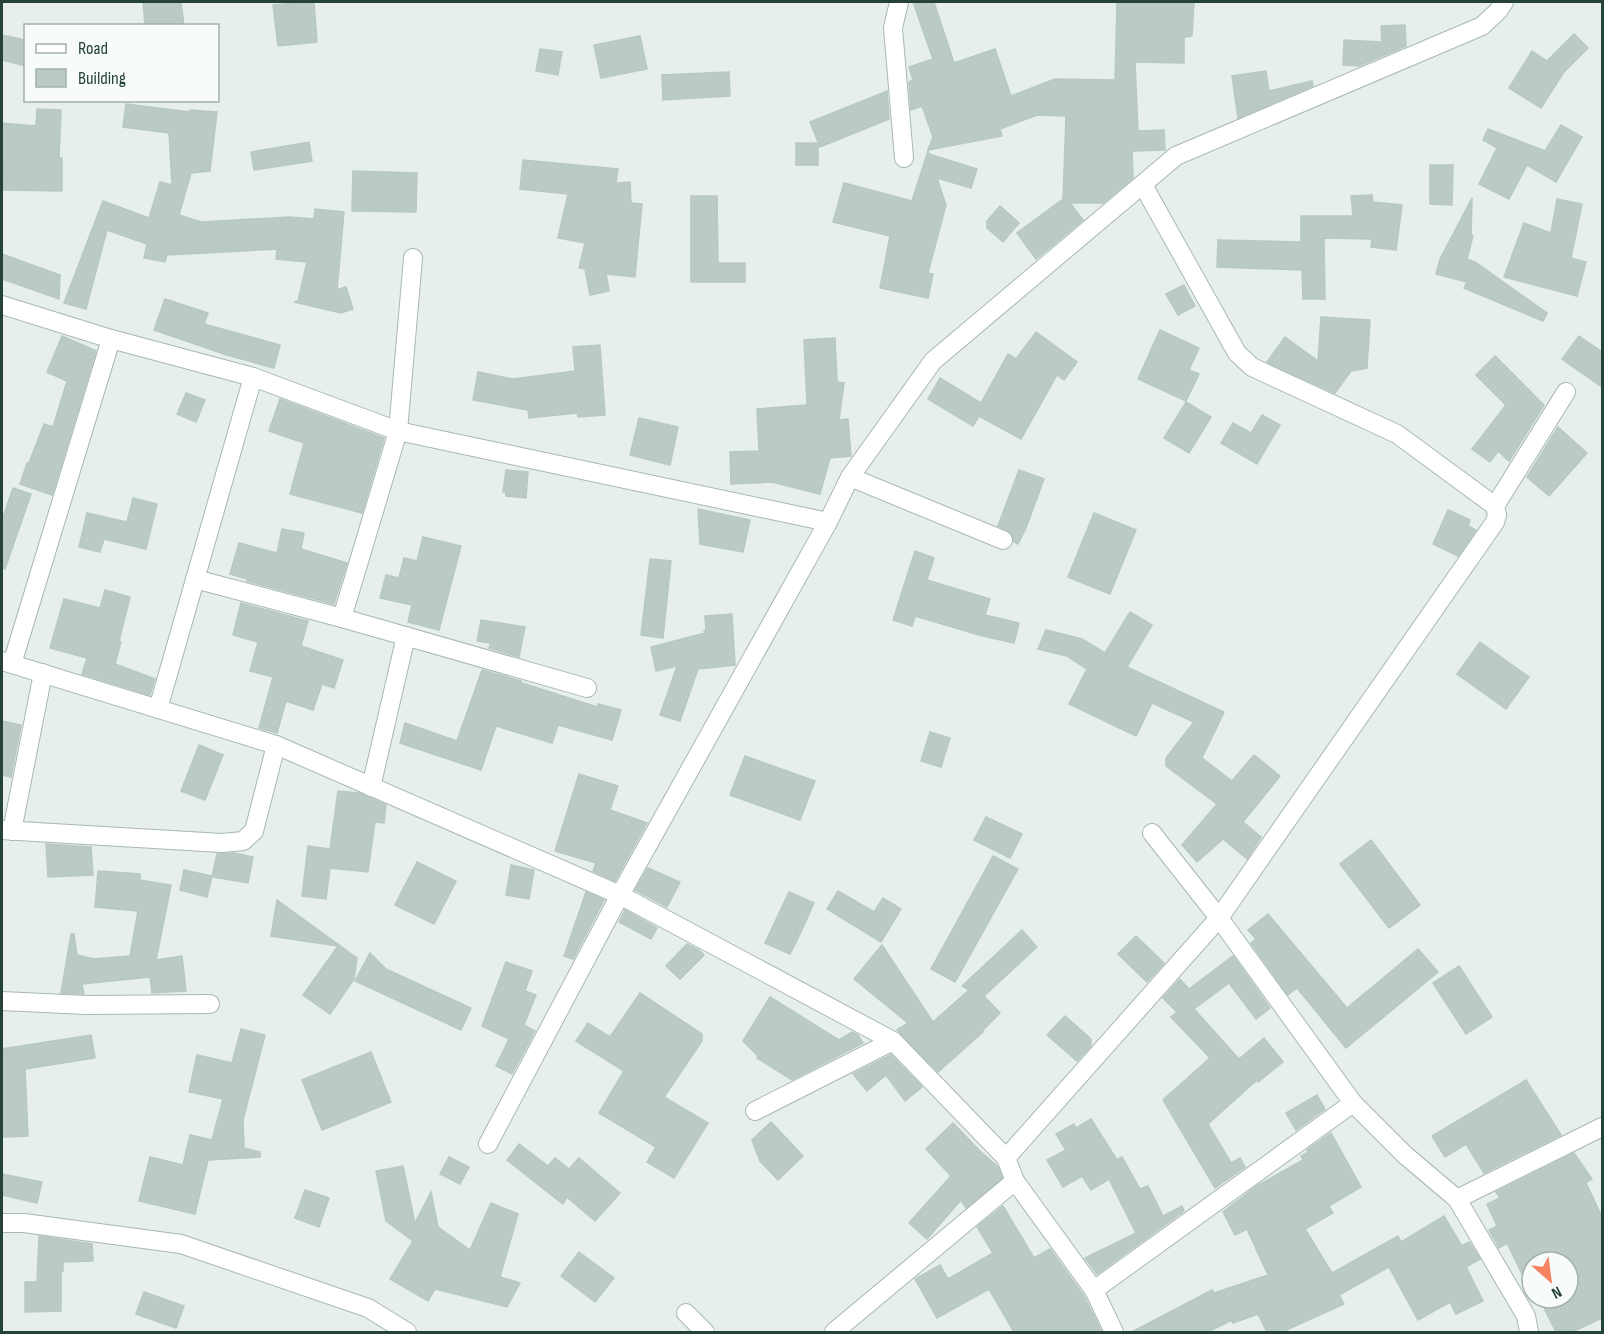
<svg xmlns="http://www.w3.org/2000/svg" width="1604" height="1334" viewBox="0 0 1604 1334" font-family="'Sofia Sans Condensed',sans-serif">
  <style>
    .building { fill: #bbcac4; stroke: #b8c9c2; stroke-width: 1.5 }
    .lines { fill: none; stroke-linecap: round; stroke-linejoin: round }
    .minor-casing { stroke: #a8b8b2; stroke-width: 20 }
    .minor { stroke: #fff; stroke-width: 18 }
  </style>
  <rect width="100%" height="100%" fill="#e6efeb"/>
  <!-- building -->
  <g class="building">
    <path d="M143 2H181L184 26H145Z"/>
    <path d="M305 2H314L317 42 278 46 273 5Z"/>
    <path d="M913 2H934L954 63 995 49 1011 96 1055 79 1115 80 1117 2H1194L1192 36 1184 37V63L1135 62 1138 131 1164 130 1165 150 1132 151 1133 178 1103 203H1070L1083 220 1036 259 1017 233 1063 199 1066 116 1037 115 1000 129 1002 136 928 150 933 137 922 106 911 110 909 82 913 80 909 67 933 59Z"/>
    <path d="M1405 25 1406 46 1359 66 1343 65 1344 40 1382 42 1381 26Z"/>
    <path d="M1574 34 1588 48 1564 72 1541 108 1509 88 1532 51 1547 61Z"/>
    <path d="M2 35 26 40V66L2 60Z"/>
    <path d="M640 36 647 69 601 78 594 45Z"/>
    <path d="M540 49 562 52 558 75 536 71Z"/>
    <path d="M1266 71 1269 91 1312 81 1313 86 1238 118 1232 76Z"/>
    <path d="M729 72 730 96 663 100 662 75Z"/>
    <path d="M887 91 889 119 820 147 810 122Z"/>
    <path d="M126 104 190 112V110L217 112 210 171 191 173 179 215 201 222 289 217 314 219 315 209 344 212 337 290 346 287 353 309 341 313 294 302 298 301 307 262 276 259 277 249 167 255 165 262 144 258 147 244 107 230 86 309 64 303 103 201 149 218 160 182 172 185 169 133 123 127Z"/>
    <path d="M37 109 61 110 59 158H62V191L3 190 4 148H2V123L36 126Z"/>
    <path d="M1561 125 1582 137 1556 182 1527 165 1509 199 1479 184 1497 148 1483 140 1488 129 1545 151Z"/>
    <path d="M309 142 312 161 254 170 251 152Z"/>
    <rect x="796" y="143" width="22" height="22"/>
    <path d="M928 151 929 154 977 169 971 188 937 178 946 205 928 273 933 274 928 298 880 288 890 236 833 222 844 183 912 201Z"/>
    <path d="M523 160 618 169 616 183 630 182 631 203 642 204 635 277 606 274 609 291 590 295 585 269 579 268 585 243 558 238 568 194 520 189Z"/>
    <path d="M1430 165H1453L1452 205 1430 204Z"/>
    <path d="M353 171 417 173 416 212 352 211Z"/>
    <path d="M1372 195 1373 202 1402 205 1396 250 1371 247 1372 239 1324 238 1325 299H1303L1302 270 1217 267 1218 240 1301 242V216H1353L1351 196Z"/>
    <path d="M691 196H717L718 263H745V282H691Z"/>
    <path d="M1472 198 1471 235 1473 236 1467 259 1475 262 1547 313 1543 321 1464 288 1467 282 1436 274 1440 259Z"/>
    <path d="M1557 199 1582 204 1571 258 1586 262 1577 296 1504 277 1524 223 1551 233Z"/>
    <path d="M1000 206 1019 223 1003 242 987 228V221Z"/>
    <path d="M2 254 60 275 59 299 2 279Z"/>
    <path d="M1184 285 1195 306 1178 315 1166 294Z"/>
    <path d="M165 299 208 313 204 324 280 345 274 368 227 355 154 330Z"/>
    <path d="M1321 317 1370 320 1367 368 1351 371 1335 393 1267 362 1285 337 1318 361Z"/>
    <path d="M1160 330 1199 348 1189 370 1199 374 1186 401 1138 379Z"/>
    <path d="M1036 332 1077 362 1064 380 1057 375 1021 439 979 416 973 426 928 399 940 378 981 403 1008 354 1016 359Z"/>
    <path d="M62 336 96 351 52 495 20 484 27 463H29L44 424 53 427 67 381 47 372Z"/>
    <path d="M1579 336 1602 352V387L1562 359Z"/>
    <path d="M835 338 837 382 844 383 839 420 848 419 851 456 830 458 820 494 772 482 731 484 730 452 759 451 757 409 807 405 804 340Z"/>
    <path d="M600 345 605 415 578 417 577 413 529 418 528 410 473 400 478 372 513 379 575 371 573 347Z"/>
    <path d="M1495 356 1544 405 1509 461 1498 451 1490 462 1472 449 1506 405 1476 375Z"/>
    <path d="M186 393 205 400 196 422 177 414Z"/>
    <path d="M280 399 384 438 362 513 290 494 304 443 269 431Z"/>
    <path d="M1186 402 1211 417 1189 453 1164 438Z"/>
    <path d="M1262 415 1280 425 1257 464 1221 443 1233 423 1251 433Z"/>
    <path d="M639 418 678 427 670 465 630 455Z"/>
    <path d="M1558 427 1587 453 1549 496 1527 477Z"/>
    <path d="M506 470 528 472 526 498 506 496V492H503Z"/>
    <path d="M1019 470 1044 479 1026 528 1018 544 1014 542 1011 533 998 526Z"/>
    <path d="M13 488 31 494 5 569 2 568V520Z"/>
    <path d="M133 498 157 504 146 549 104 539 100 552 79 547 87 513 127 522Z"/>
    <path d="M698 509 750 520 743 552 700 544Z"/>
    <path d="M1448 510 1470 520 1468 526 1476 530 1458 556 1433 544Z"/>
    <path d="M1094 513 1136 530 1110 594 1068 577Z"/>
    <path d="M282 529 304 533 301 549 347 563 334 604 247 581V579L230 574 239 543 277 553Z"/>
    <path d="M423 537 461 546 439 630 408 622 412 605 380 598 386 575 399 578 404 558 417 561Z"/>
    <path d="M915 551 934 558 927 580 990 599 985 615 1019 623 1014 643 979 635 915 616 912 626 893 620Z"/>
    <path d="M650 559 671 561 663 638 641 635Z"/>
    <path d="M105 590 130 597 119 641 121 642 115 664 155 679 150 695 82 674 87 658 50 648 64 599 100 608Z"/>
    <path d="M241 603 308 621 301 646 343 660 334 688 322 684 313 710 286 701 277 733 259 728 273 677 250 671 258 642 233 635Z"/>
    <path d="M1130 612 1152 625 1127 667 1224 712 1202 758 1232 781 1254 755 1280 776 1243 822 1261 837 1247 859 1223 839 1197 862 1182 845 1217 804 1166 766V758L1194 722 1152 703 1136 736 1069 704 1087 669 1067 656 1038 649 1046 630 1082 639 1105 653Z"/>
    <path d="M732 614 735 665 698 669 680 721 660 715 677 666 656 671 651 647 705 633 704 631H706L705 616Z"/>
    <path d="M481 620 525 627 519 657 489 648 491 643 477 641Z"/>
    <path d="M1480 642 1529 677 1506 709 1457 674Z"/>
    <path d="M482 670 521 681 522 683 597 707 598 704 621 710 612 740 558 725 552 743 496 726 481 770 400 743 405 723 457 741Z"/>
    <path d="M2 721 21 725 11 777 2 775Z"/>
    <path d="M930 732 950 738 941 767 921 761Z"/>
    <path d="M199 745 223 755 205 800 181 791Z"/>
    <path d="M745 756 815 781 800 820 730 795Z"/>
    <path d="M579 774 618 786 610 810 647 823 615 881 593 871 596 863 555 851Z"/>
    <path d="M338 791 359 793 386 805 384 823 375 822 368 872 330 868 326 899 302 896 308 846 330 849Z"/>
    <path d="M986 817 1022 834 1010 858 974 840Z"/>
    <path d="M1371 840 1420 905 1389 928 1340 864Z"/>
    <path d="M46 844 91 847 93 875 48 877Z"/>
    <path d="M234 853 253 857 248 883 212 877 217 854Z"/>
    <path d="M993 856 1018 869 955 982 931 969Z"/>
    <path d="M417 862 456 881 434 924 395 905Z"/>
    <path d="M511 865 534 870 529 899 506 895Z"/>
    <path d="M648 868 680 882 667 907 635 890Z"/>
    <path d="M184 870 212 876 207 897 180 890Z"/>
    <path d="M98 871 140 874V880L171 885 156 960 182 956 186 991 152 993 150 977 82 984 84 994 61 993 71 934H74L77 955 94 959 130 956 138 911 95 907Z"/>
    <path d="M838 891 874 912 883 898 901 909 881 942 827 909Z"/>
    <path d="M586 892 604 900 573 959 564 956Z"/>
    <path d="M789 892 814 903 800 934 795 930 799 936 790 954 765 943Z"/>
    <path d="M277 900 357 958 354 979 330 1014 303 995 338 946 271 936Z"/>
    <path d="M625 910 657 928 651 939 619 922Z"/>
    <path d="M1268 914 1347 1008 1418 949 1438 972 1346 1048 1297 988 1288 995 1251 943 1256 939 1248 930Z"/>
    <path d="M1022 930 1037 947 984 996 1000 1013 982 1031 983 1032 938 1072 897 1030 908 1023 854 979 882 945 933 1022 969 990 962 986Z"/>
    <path d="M1136 936 1164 963 1147 982 1118 954Z"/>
    <path d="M687 944 699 950 704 955 680 979 666 966Z"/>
    <path d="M370 953 386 969 471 1008 461 1030 355 981Z"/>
    <path d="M1233 956 1270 1008 1256 1019 1229 983 1194 1009 1239 1059 1264 1038 1283 1062 1258 1082 1257 1080 1208 1124 1231 1163 1240 1158 1245 1167 1215 1188 1163 1100 1210 1058 1171 1017 1177 1012 1163 998 1180 979 1189 989Z"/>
    <path d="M506 962 532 971 525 991 536 995 524 1025 535 1031 512 1074 496 1066 509 1039 482 1026Z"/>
    <path d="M1459 966 1492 1017 1466 1034 1433 983Z"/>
    <path d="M640 993 702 1034V1041L664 1097 708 1123 674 1178 647 1162 656 1147 599 1113 624 1071 576 1041 588 1023 610 1037Z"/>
    <path d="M770 997 839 1040 852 1032 858 1035 863 1043 792 1080 757 1058 758 1056 743 1041Z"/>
    <path d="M1065 1016 1091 1039V1046L1077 1061 1047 1035Z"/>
    <path d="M241 1029 265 1035 243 1120 244 1148 260 1152V1157L208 1160 195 1214 139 1201 150 1157 183 1165 190 1135 212 1140 223 1099 189 1092 197 1055 232 1063Z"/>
    <path d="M91 1035 95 1058 25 1069 28 1136 3 1137 2 1049Z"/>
    <path d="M371 1052 391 1102 322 1130 302 1080Z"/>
    <path d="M891 1055 922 1087 905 1101 886 1075 867 1091 853 1074Z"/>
    <path d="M1526 1080 1561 1135 1484 1173 1466 1144 1445 1157 1432 1136Z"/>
    <path d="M1317 1095 1325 1109 1296 1130 1286 1113Z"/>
    <path d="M1091 1119 1117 1160 1122 1157 1140 1189 1148 1186 1163 1216 1182 1206 1184 1211 1097 1274 1085 1258 1136 1233 1109 1179 1091 1190 1082 1176 1063 1187 1047 1160 1066 1150 1056 1134 1074 1124 1076 1128Z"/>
    <path d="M771 1122 803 1156 778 1180 760 1161 752 1140Z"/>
    <path d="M953 1123 980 1151 998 1167 1002 1178 966 1208 961 1200 927 1239 909 1223 951 1176 926 1149Z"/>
    <path d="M1331 1133 1361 1187 1329 1206 1333 1213 1305 1229 1332 1273 1398 1236 1401 1242 1444 1216 1462 1246 1469 1242 1480 1259 1466 1267 1483 1301 1456 1314 1450 1302 1418 1320 1389 1267 1339 1295 1344 1304 1282 1332H1267L1258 1314 1233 1323 1232 1320 1208 1332H1132L1212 1290 1214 1293 1268 1275 1247 1229 1235 1235 1223 1212 1257 1186 1303 1160 1301 1156 1308 1152 1307 1150Z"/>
    <path d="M519 1144 548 1166 555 1158 569 1169 579 1158 620 1193 595 1221 567 1197 563 1204 507 1160Z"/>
    <path d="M1574 1153 1592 1179 1586 1183 1602 1217V1318L1572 1332H1556L1539 1298H1568V1262H1532V1283L1528 1276 1524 1278 1507 1243 1499 1248 1489 1230 1497 1226 1487 1204 1500 1198 1496 1192Z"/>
    <path d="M449 1157 469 1167 460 1184 440 1174Z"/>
    <path d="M403 1166 415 1223 431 1192 438 1227 470 1250 491 1203 518 1214 500 1277 520 1283 507 1307 435 1289 428 1301 390 1279 413 1241 386 1221 376 1171Z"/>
    <path d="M2 1174 42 1182 37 1203 2 1195Z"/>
    <path d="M305 1190 329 1198 319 1227 295 1218Z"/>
    <path d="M1003 1206 1034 1258 1050 1249 1084 1296 1102 1332H1014L989 1289 937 1318 915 1279 940 1265 948 1279 993 1253 977 1227Z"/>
    <path d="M39 1236 92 1244 93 1261 63 1262V1271H61V1311L25 1312V1282H37Z"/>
    <path d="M579 1252 614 1278 595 1302 561 1276Z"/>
    <path d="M144 1292 184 1306 176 1328 136 1314Z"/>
  </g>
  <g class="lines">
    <!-- minor casing -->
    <g class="minor-casing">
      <g id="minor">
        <path d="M899 2 893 28 904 158"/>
        <path d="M2 305 111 339 253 377 398 431 828 522"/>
        <path d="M850 477 1003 540"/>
        <path d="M1495 506 1566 392"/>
        <path d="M195 579 342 618 587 688"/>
        <path d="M342 618 398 431 413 258"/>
        <path d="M2 661 276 745 620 895 893 1041 1006 1158 1015 1181 1094 1290 1114 1332"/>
        <path d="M12 664 111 339"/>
        <path d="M158 709 253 377"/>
        <path d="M371 787 406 636"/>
        <path d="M2 830 222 843 243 841 254 831 276 745"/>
        <path d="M12 831 43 673"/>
        <path d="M1152 833 1219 918 1353 1103 1405 1155 1457 1199 1526 1316 1529 1332"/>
        <path d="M2 1001 86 1005 210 1004"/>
        <path d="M755 1111 893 1041"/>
        <path d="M488 1144 620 895 828 522 850 477 933 361 1176 156 1482 26 1498 11 1504 2"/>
        <path d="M1006 1158 1219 918 1495 522 1497 515 1495 506 1397 434 1252 367 1237 353 1143 185"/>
        <path d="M1457 1199 1602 1127"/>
        <path d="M2 1223H24L181 1244 368 1308 407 1332"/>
        <path d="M1094 1290 1353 1103"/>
        <path d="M686 1313 705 1332"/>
        <path d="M834 1332 1015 1181"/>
      </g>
    </g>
    <!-- minor -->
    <use href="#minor" class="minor"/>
  </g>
  <!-- border -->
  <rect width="1604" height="1334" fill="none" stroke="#24423a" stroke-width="6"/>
  <!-- legend -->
  <rect x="24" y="24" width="195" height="78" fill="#f7fbf9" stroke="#a3b1ad" stroke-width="1.5"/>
  <rect x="36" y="44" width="30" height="9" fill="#ffffff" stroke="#a3b1ad" stroke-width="1.5"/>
  <text x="78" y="54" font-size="18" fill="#24423a">Road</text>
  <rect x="36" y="69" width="30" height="18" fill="#bbcac4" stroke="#a3b1ad" stroke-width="1.5"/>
  <text x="78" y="84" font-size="18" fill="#24423a">Building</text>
  <!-- north arrow -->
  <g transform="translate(1550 1280) rotate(152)"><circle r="28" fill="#f7fbf9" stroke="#a3b1ad" stroke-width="1.5"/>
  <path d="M0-4.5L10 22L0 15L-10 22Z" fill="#f4845f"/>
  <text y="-9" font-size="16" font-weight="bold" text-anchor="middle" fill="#24423a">N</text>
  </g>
</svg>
